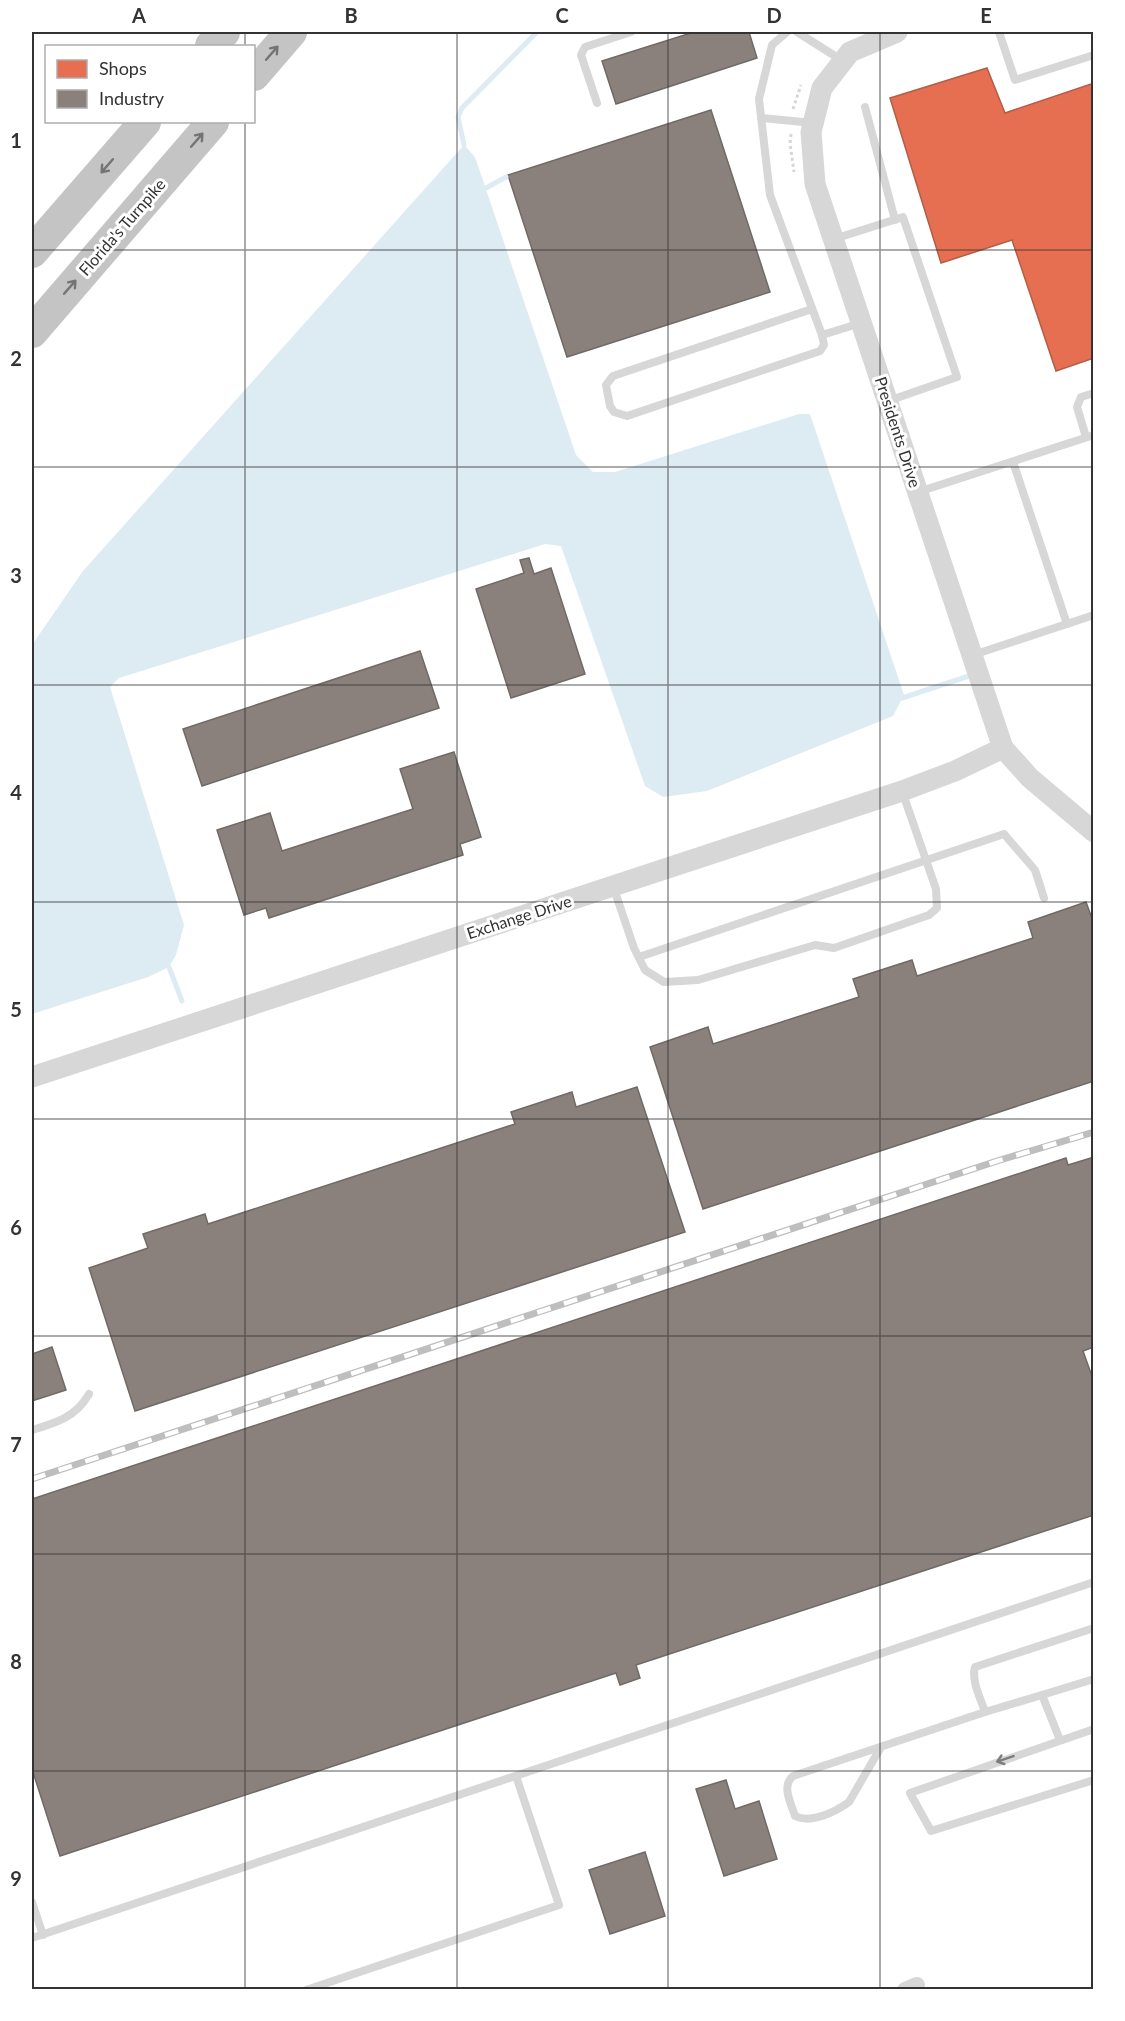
<svg xmlns="http://www.w3.org/2000/svg" width="1125" height="2021" viewBox="0 0 1125 2021" font-family="Lato,sans-serif">
  <style>
    .water { fill: #ddebf3 }
    .shops { fill: #e76f51; stroke: #b15d48; stroke-width: 1.5 }
    .industry { fill: #8a817c; stroke: #706a66; stroke-width: 1.5 }
    .lines { fill: none; stroke-linecap: round; stroke-linejoin: round }
    .stream { stroke: #ddebf3; stroke-width: 5 }
    .path { stroke: #d6d6d6; stroke-width: 3; stroke-dasharray: 3 3; stroke-linecap: butt }
    .service { stroke: #d7d7d7; stroke-width: 8 }
    .minor { stroke: #d7d7d7; stroke-width: 16 }
    .tertiary { stroke: #d7d7d7; stroke-width: 21 }
    .motorway { stroke: #c4c4c4; stroke-width: 32 }
    .rail-casing { stroke: #bebebe; stroke-width: 7 }
    .rail { stroke: #fff; stroke-width: 4.5; stroke-dasharray: 14; stroke-linecap: butt }
    .oneway { stroke: #747474 }
    .oneway2 { stroke: #7d7d7d }
    .grid { fill: none; stroke: #333; stroke-width: 1.5; stroke-opacity: 0.55 }
    .labels { text-anchor: middle; stroke-width: 6; stroke-linejoin: round; paint-order: stroke }
    .street-label { font-size: 16px; fill: #333; stroke: #fff }
    .neatline { fill: none; stroke: #333; stroke-width: 2 }
    .grid-label { font-size: 20px; text-anchor: middle; font-weight: bold; fill: #333 }
  </style>
  <rect width="100%" height="100%" fill="#fff"/>
  <!-- water -->
  <path class="water" d="M464 145 475 157 576 455 593 472H615L799 414H810L904 695 893 716 707 791 663 797 645 786 561 546 545 544 119 678 110 687 184 925 176 955 169 967 148 977 32 1014V645L83 571Z"/>
  <!-- shops -->
  <path class="shops" d="M987 68 1005 113 1094 83V358L1056 371 1012 240 941 263 890 98Z"/>
  <!-- industry -->
  <g class="industry">
    <path d="M694 32H749L757 58 616 104 602 61Z"/>
    <path d="M711 110 770 292 567 357 508 175Z"/>
    <path d="M529 558 534 574 551 568 585 674 511 698 476 589 524 573 520 560Z"/>
    <path d="M420 651 439 708 202 786 183 729Z"/>
    <path d="M454 752 481 837 460 844 463 855 269 918 266 908 244 915 217 830 270 813 282 851 413 809 400 769Z"/>
    <path d="M1086 902 1094 924V1081L703 1209 650 1047 708 1027 713 1044 859 997 853 979 912 960 917 976 1033 938 1028 922Z"/>
    <path d="M637 1087 685 1232 135 1411 89 1268 148 1248 143 1234 205 1214 208 1224 515 1124 511 1112 572 1092 576 1107Z"/>
    <path d="M1094 1157V1347L1083 1351 1094 1382V1515L636 1665 640 1678 620 1685 616 1673 60 1856 32 1769V1499L1066 1158 1068 1165Z"/>
    <path d="M52 1347 66 1390 32 1401V1354Z"/>
    <path d="M726 1780 735 1809 759 1801 777 1859 724 1876 696 1789Z"/>
    <path d="M645 1852 665 1916 610 1934 589 1870Z"/>
  </g>
  <g class="lines">
    <!-- stream -->
    <g class="stream">
      <path d="M464 145 458 117 462 108 537 32"/>
      <path d="M486 188 506 177"/>
      <path d="M902 698 969 676"/>
      <path d="M169 967 182 1001"/>
    </g>
    <!-- path -->
    <g class="path">
      <path d="M793 109 801 85"/>
      <path d="M791 134 790 144 794 172"/>
    </g>
    <!-- service -->
    <g class="service">
      <path d="M787 32 772 45 759 99 770 195 822 335 861 323"/>
      <path d="M797 32 843 61"/>
      <path d="M999 32 1015 80 1094 55"/>
      <path d="M597 103 581 55 585 47 631 32"/>
      <path d="M865 107 895 220"/>
      <path d="M761 118 813 123"/>
      <path d="M834 239 903 217 957 377 888 401"/>
      <path d="M812 309 613 376 606 385 610 406 614 412 627 416 820 351 824 345 822 335"/>
      <path d="M1086 437 1077 407 1081 397 1094 393"/>
      <path d="M1013 462 1067 624"/>
      <path d="M918 492 1094 435"/>
      <path d="M973 655 1094 615"/>
      <path d="M613 886 634 948 645 970 664 982 698 980 815 945 834 948 929 915 937 908 936 889 902 791"/>
      <path d="M639 957 1004 834 1035 870 1044 898"/>
      <path d="M32 1430C56 1423 76 1417 89 1394"/>
      <path d="M1042 1695 1094 1679"/>
      <path d="M985 1712 1042 1695 1060 1740"/>
      <path d="M1094 1729 910 1793 931 1831 1094 1780"/>
      <path d="M881 1747 849 1802C835 1812 811 1824 795 1816 791 1803 781 1786 793 1776L985 1712C981 1699 971 1681 975 1667L1094 1628"/>
      <path d="M32 1902 43 1935"/>
      <path d="M32 1938 1094 1582"/>
      <path d="M306 1990 559 1905 516 1776"/>
    </g>
    <!-- minor -->
    <path class="minor" d="M905 1990 917 1985"/>
    <!-- tertiary -->
    <g class="tertiary">
      <path d="M897 32 850 52 822 88 811 132 815 184 1003 748 1030 778 1094 832"/>
      <path d="M32 1077 902 791 955 771 1003 748"/>
    </g>
    <!-- motorway -->
    <g class="motorway">
      <path d="M211 46 224 32"/>
      <path d="M254 75 291 32"/>
      <path d="M32 252 145 122"/>
      <path d="M32 332 213 122"/>
    </g>
    <!-- rail casing -->
    <g class="rail-casing">
      <path id="rail" d="M32 1479 997 1161 1094 1132"/>
    </g>
    <!-- rail -->
    <use href="#rail" class="rail"/>
  </g>
  <!-- one-way arrows -->
  <defs><path id="oneway-shaft" d="M-6 0H5M1.5-3L5.5 0L1.5 3" fill="none" stroke-width="1.6" stroke-linecap="round" stroke-linejoin="round" transform="scale(1.5)"/></defs>
  <g class="oneway">
    <use href="#oneway-shaft" transform="translate(272 53) rotate(-49)"/>
    <use href="#oneway-shaft" transform="translate(197 140) rotate(-49)"/>
    <use href="#oneway-shaft" transform="translate(107 166) rotate(131)"/>
    <use href="#oneway-shaft" transform="translate(70 287) rotate(-49)"/>
  </g>
  <use class="oneway2" href="#oneway-shaft" transform="translate(1005 1759) rotate(161)"/>
  <!-- grid -->
  <path class="grid" d="M245 32V46M457 32V1990M668 32V1990M880 32V1990M245 122V1990M32 250H1094M32 467H1094M32 685H1094M32 902H1094M32 1119H1094M32 1336H1094M32 1554H1094M32 1771H1094"/>
  <g class="labels">
    <!-- street labels -->
    <g class="street-label">
      <text transform="translate(122 227) rotate(-49)" y="6">Florida's Turnpike</text>
      <text transform="translate(898 432) rotate(72)" y="6">Presidents Drive</text>
      <text transform="translate(519 917) rotate(-18)" y="6">Exchange Drive</text>
    </g>
  </g>
  <!-- border -->
  <rect width="1125" height="2021" fill="none" stroke="#ffffff" stroke-width="66"/>
  <!-- legend -->
  <rect x="45" y="45" width="210" height="78" fill="#ffffff" stroke="#adadad" stroke-width="1.5"/>
  <rect x="57" y="60" width="30" height="18" fill="#e76f51" stroke="#adadad" stroke-width="1.5"/>
  <text x="99" y="75" font-size="18" fill="#333333">Shops</text>
  <rect x="57" y="90" width="30" height="18" fill="#8a817c" stroke="#adadad" stroke-width="1.5"/>
  <text x="99" y="105" font-size="18" fill="#333333">Industry</text>
  <rect x="33" y="33" width="1059" height="1955" class="neatline"/>
  <g class="grid-label">
    <text x="139" y="23">A</text>
    <text x="351" y="23">B</text>
    <text x="562" y="23">C</text>
    <text x="774" y="23">D</text>
    <text x="986" y="23">E</text>
    <text x="16" y="148">1</text>
    <text x="16" y="366">2</text>
    <text x="16" y="583">3</text>
    <text x="16" y="800">4</text>
    <text x="16" y="1017">5</text>
    <text x="16" y="1235">6</text>
    <text x="16" y="1452">7</text>
    <text x="16" y="1669">8</text>
    <text x="16" y="1886">9</text>
  </g>
</svg>
